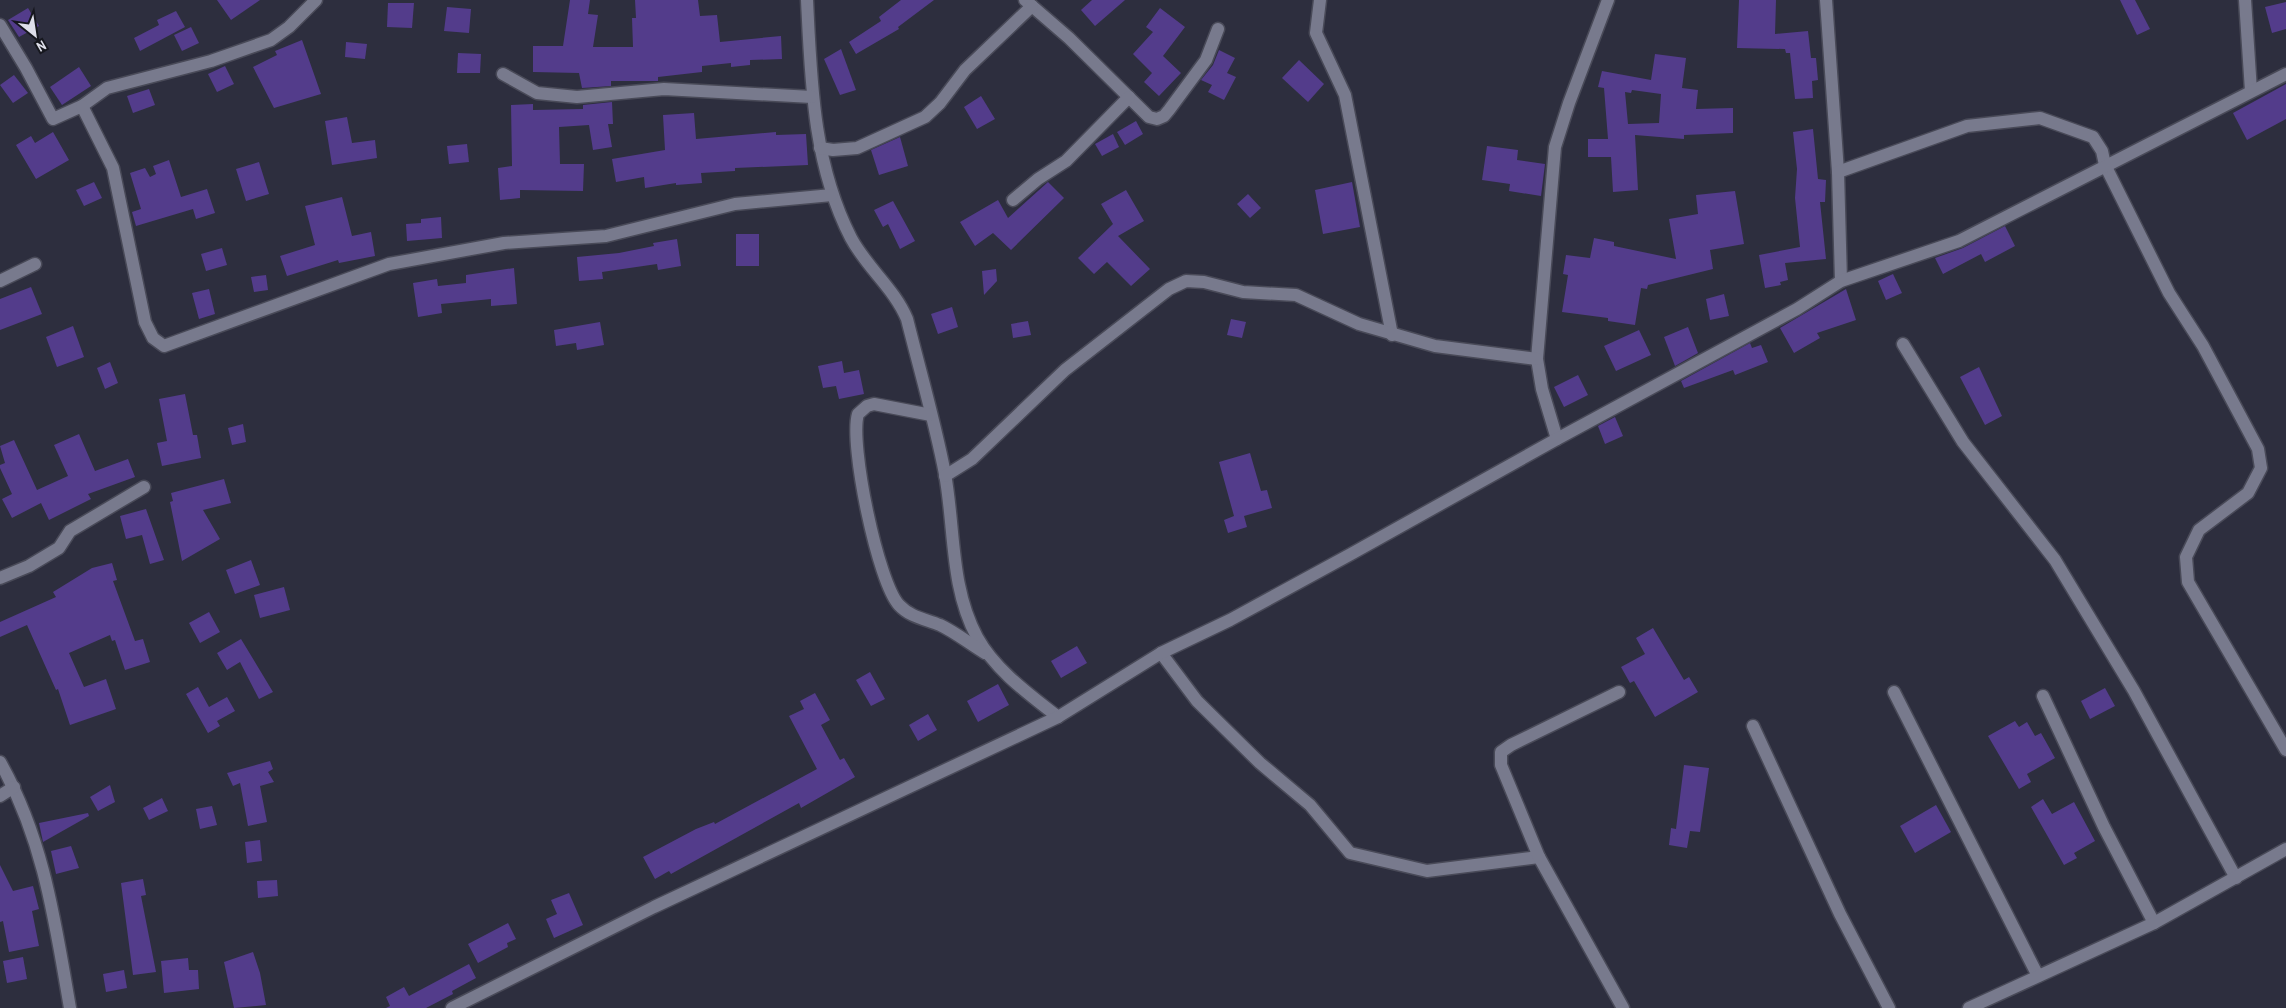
<svg xmlns="http://www.w3.org/2000/svg" width="2286" height="1008" viewBox="0 0 2286 1008" font-family="'Archivo Narrow',sans-serif">
  <style>
    .building { fill: #533c8b; fill-rule: evenodd }
    .lines { fill: none; stroke-linecap: round; stroke-linejoin: round }
    .minor-casing { stroke: #494a58; stroke-width: 15 }
    .minor { stroke: #787a8d; stroke-width: 12 }
  </style>
  <rect width="100%" height="100%" fill="#2d2e3e"/>
  <!-- building -->
  <g class="building">
    <path d="M217 0H260L231 20Z"/>
    <path d="M570 0H590L588 14 598 15 593 47H633L632 18H636L635 0H698L700 16 717 15 720 42 781 36 782 59 750 60V65L731 67V63L702 66V72L658 77V81H611V86L582 88 579 73 533 72V46H563Z"/>
    <path d="M901 0H934L898 27 899 29 856 54 849 42 881 21 879 17Z"/>
    <path d="M1092 0H1125L1095 26 1081 10Z"/>
    <path d="M1739 0H1776L1775 34 1808 31 1811 58H1816L1818 80 1812 81 1813 98 1795 99 1790 53H1786L1785 49 1737 48Z"/>
    <path d="M2120 0H2135L2150 29 2137 35Z"/>
    <path d="M2286 2V29L2272 33 2265 7Z"/>
    <path d="M388 3H414L412 28 387 27Z"/>
    <path d="M447 7 471 9 469 33 444 31Z"/>
    <path d="M28 8 39 26 19 37 8 20Z"/>
    <path d="M1160 8 1185 27 1163 56 1181 73 1159 96 1144 82 1152 73 1133 54 1153 32 1146 27Z"/>
    <path d="M176 11 185 27 140 51 134 38 159 25 157 20Z"/>
    <path d="M191 27 199 43 182 51 174 35Z"/>
    <path d="M302 40 321 94 274 108 253 67 277 55 275 51Z"/>
    <path d="M346 42 367 44 365 59 345 57Z"/>
    <path d="M841 49 856 90 840 95 824 59Z"/>
    <path d="M1219 50 1235 58 1227 73 1236 77 1224 100 1208 92 1212 85 1201 80 1213 65Z"/>
    <path d="M458 53 481 54 480 73H457Z"/>
    <path d="M1655 54 1686 58 1682 88 1698 90 1696 109 1733 108V133L1684 135V139L1635 135 1638 190 1613 192 1611 157H1588V139H1608L1604 88 1598 87 1602 71 1651 80ZM1632 90 1661 94 1659 123 1628 124 1625 92 1631 93Z"/>
    <path d="M1299 60 1324 84 1308 102 1282 78Z"/>
    <path d="M225 66 234 84 217 92 208 74Z"/>
    <path d="M79 67 91 86 62 105 50 87Z"/>
    <path d="M14 75 28 93 13 103 0 85Z"/>
    <path d="M2286 84V119L2247 140 2233 113Z"/>
    <path d="M149 89 155 105 133 113 127 96Z"/>
    <path d="M981 96 995 119 977 129 964 107Z"/>
    <path d="M612 102 613 124H608L612 147 593 150 589 125 559 127 560 164H584L583 191 520 190V198L500 200 498 168 512 166 511 105 533 104V110L583 109V105Z"/>
    <path d="M694 113 696 139 776 132V135L806 134 808 165 735 168V171L701 173 702 183 676 185V183L645 188 644 177 616 182 612 159 665 150 663 115Z"/>
    <path d="M347 117 352 143 375 140 377 158 332 165 325 121Z"/>
    <path d="M1136 121 1143 134 1125 145 1117 132Z"/>
    <path d="M1813 129 1818 179 1826 180 1825 202H1820L1826 259 1785 263 1788 280 1780 282 1781 285 1765 288 1759 255 1800 247 1795 198 1797 169 1793 132Z"/>
    <path d="M53 132 69 160 36 179 16 145 31 136 35 143Z"/>
    <path d="M1113 134 1119 147 1102 156 1095 144Z"/>
    <path d="M900 137 908 166 879 175 871 150Z"/>
    <path d="M467 144 469 162 449 164 447 146Z"/>
    <path d="M1487 146 1518 150 1517 160 1545 164 1541 196 1509 191 1510 184 1482 180Z"/>
    <path d="M169 160 181 197 207 189 215 213 196 219 193 209 136 226 132 212 141 209 130 173 145 168 150 177 156 174 153 166Z"/>
    <path d="M259 162 269 194 246 201 236 169Z"/>
    <path d="M94 182 102 198 84 206 76 190Z"/>
    <path d="M1048 182 1064 198 1011 250 993 233 975 246 960 222 998 200 1008 218Z"/>
    <path d="M1352 182 1360 227 1323 234 1315 190Z"/>
    <path d="M1126 190 1144 221 1118 236 1150 269 1131 286 1107 262 1094 274 1078 258 1113 224 1101 204Z"/>
    <path d="M1735 191 1744 244 1710 250 1713 269 1648 285 1647 289 1641 288 1635 325 1608 321V318L1562 312 1568 275 1563 274 1566 255 1590 258 1594 238 1614 242V246L1676 259 1669 219 1698 214 1696 195Z"/>
    <path d="M1248 194 1261 208 1250 218 1237 204Z"/>
    <path d="M342 197 352 236 371 232 375 256 339 263 338 260 287 276 280 256 315 245 305 206Z"/>
    <path d="M893 201 915 241 900 249 888 224 883 227 874 210Z"/>
    <path d="M441 217 442 238 407 241 406 224 421 223V219Z"/>
    <path d="M2005 226 2015 246 1985 262 1981 254 1943 274 1935 258 1963 248Z"/>
    <rect x="736" y="234" width="23" height="32"/>
    <path d="M677 239 681 266 658 270 657 264 602 272 603 279 579 281 577 257 619 253 654 246 653 243Z"/>
    <path d="M222 248 227 265 206 271 201 254Z"/>
    <path d="M514 268 517 304 491 306V299L441 304 442 313 418 317 413 283 437 279 438 286 466 283V275Z"/>
    <path d="M996 269 997 281 984 295 982 271Z"/>
    <path d="M1893 274 1902 293 1886 300 1878 281Z"/>
    <path d="M266 275 268 290 254 292 251 277Z"/>
    <path d="M31 287 42 314 0 330V299Z"/>
    <path d="M209 289 215 314 199 319 192 293Z"/>
    <path d="M1846 289 1856 320 1817 333 1820 338 1794 353 1780 328Z"/>
    <path d="M1724 294 1729 316 1710 320 1706 299Z"/>
    <path d="M952 307 958 327 938 334 931 314Z"/>
    <path d="M1231 319 1246 322 1242 338 1227 335Z"/>
    <path d="M1028 321 1031 335 1013 338 1011 324Z"/>
    <path d="M600 322 604 345 577 350 576 343 556 346 554 330Z"/>
    <path d="M73 326 84 357 57 367 46 337Z"/>
    <path d="M1688 327 1698 353 1675 366 1664 337Z"/>
    <path d="M1639 330 1651 355 1616 371 1604 346Z"/>
    <path d="M1750 343 1752 348 1761 345 1768 362 1735 375 1733 370 1684 388 1681 381Z"/>
    <path d="M842 361 844 373 859 370 864 394 839 399 836 386 823 388 818 366Z"/>
    <path d="M110 362 118 383 105 389 97 368Z"/>
    <path d="M1979 367 2002 416 1985 425 1960 377Z"/>
    <path d="M1578 375 1588 395 1564 407 1554 387Z"/>
    <path d="M185 394 193 435H197L201 458 162 466 157 443 167 441 159 399Z"/>
    <path d="M1615 417 1623 436 1605 444 1598 426Z"/>
    <path d="M243 424 246 442 232 445 228 428Z"/>
    <path d="M79 434 95 471 128 459 135 477 88 494 91 499 49 520 41 503 12 518 2 499 12 494 0 468V465L5 463 0 446 14 440 37 490 68 476 54 445Z"/>
    <path d="M1250 453 1261 491 1267 490 1272 508 1244 516 1247 527 1228 533 1224 520 1234 516 1219 462Z"/>
    <path d="M224 479 231 503 203 510 220 539 182 561 170 502 173 501 171 493Z"/>
    <path d="M146 509 164 560 150 564 142 535 126 539 120 516Z"/>
    <path d="M251 560 260 585 235 594 226 570Z"/>
    <path d="M112 563 117 580 113 581 135 641 143 639 150 662 125 670 115 640 112 641 110 635 69 653 84 687 106 679 116 709 70 725 58 689 56 690 27 625 0 637V622L56 597 53 592 92 568Z"/>
    <path d="M284 587 290 610 260 618 254 595Z"/>
    <path d="M209 612 220 632 200 643 189 623Z"/>
    <path d="M1653 628 1684 680 1689 677 1698 692 1655 717 1634 681 1630 683 1621 667 1645 654 1636 638Z"/>
    <path d="M241 639 273 692 259 699 240 662 227 670 217 653Z"/>
    <path d="M1077 646 1087 663 1061 678 1051 661Z"/>
    <path d="M870 672 885 699 871 706 856 680Z"/>
    <path d="M998 684 1009 705 978 722 967 701Z"/>
    <path d="M198 687 209 707 227 697 235 711 217 721 220 726 208 733 186 694Z"/>
    <path d="M2105 688 2115 706 2090 719 2081 701Z"/>
    <path d="M815 693 830 720 821 725 840 760 844 758 855 777 801 808 799 803 671 874 669 871 655 879 643 857 696 829 714 822 715 824 817 769 789 716 804 709 800 701Z"/>
    <path d="M928 714 937 730 918 741 909 725Z"/>
    <path d="M2015 721 2019 727 2027 722 2035 736 2041 733 2055 758 2027 774 2031 782 2019 789 1988 736Z"/>
    <path d="M270 761 273 769 268 772 274 782 260 786 267 822 248 826 240 783 233 786 227 773Z"/>
    <path d="M1684 765 1709 768 1700 832 1690 831 1687 848 1669 845 1671 828 1676 829Z"/>
    <path d="M110 785 115 802 98 811 90 797Z"/>
    <path d="M162 798 168 811 149 820 143 808Z"/>
    <path d="M2043 799 2052 814 2074 802 2095 841 2074 853 2077 858 2064 865 2031 807Z"/>
    <path d="M1936 805 1951 832 1915 853 1900 826Z"/>
    <path d="M212 806 217 825 200 829 196 809Z"/>
    <path d="M88 813 89 816 43 842 39 823Z"/>
    <path d="M260 840 262 861 247 863 245 842Z"/>
    <path d="M71 846 79 868 56 874 51 851Z"/>
    <path d="M0 865 13 891 33 886 39 909 32 911 39 946 9 952 3 921 0 922Z"/>
    <path d="M143 879 146 895 141 896 156 972 133 975 121 883Z"/>
    <path d="M277 880 278 896 258 898 257 881Z"/>
    <path d="M569 893 583 925 554 938 546 919 557 914 551 900Z"/>
    <path d="M508 923 516 939 507 943 508 947 478 963 468 944Z"/>
    <path d="M253 952 260 973 266 1005 234 1008 224 962Z"/>
    <path d="M23 957 27 979 7 983 3 961Z"/>
    <path d="M188 958 189 970H198L199 989 164 993 161 961Z"/>
    <path d="M469 964 476 978 452 991 453 994 426 1008H386L390 1006 386 997 404 987 409 996Z"/>
    <path d="M124 970 127 988 106 992 103 974Z"/>
  </g>
  <g class="lines">
    <!-- minor casing -->
    <g class="minor-casing">
      <g id="minor">
        <path d="M807 0C811 82 813 164 851 238 867 268 894 288 907 319 920 371 935 422 945 474 955 529 950 587 977 637 995 670 1030 695 1058 717"/>
        <path d="M1025 0 1069 38 1149 117 1157 119 1164 116 1169 110 1206 60 1218 29"/>
        <path d="M1320 0 1316 33 1345 95 1392 335"/>
        <path d="M1826 0 1838 172 1841 281"/>
        <path d="M2245 0 2251 91"/>
        <path d="M0 25 26 68 53 119 82 106 107 88 211 61 271 40 289 27 316 0"/>
        <path d="M503 74 537 93 577 97 664 89 812 97"/>
        <path d="M82 106 113 168 145 322 153 338 164 346 389 264 504 243 606 236 735 204 832 195"/>
        <path d="M820 148 833 150 857 148 925 117 940 103 965 70 1032 6"/>
        <path d="M1838 172 1967 126 2040 118 2093 137 2102 151 2105 165 2169 293 2203 346 2258 449 2261 468 2248 493 2199 530 2186 557 2188 582 2286 750"/>
        <path d="M1013 200 1038 179 1066 161 1129 97"/>
        <path d="M0 281 35 264"/>
        <path d="M1903 344 1963 442 2055 560 2134 691 2236 878"/>
        <path d="M931 415 874 404 867 406 858 414C849 443 878 583 899 605 910 617 925 619 940 625 955 632 970 644 985 653"/>
        <path d="M1557 439 1542 389 1537 359 1555 147 1569 103 1608 0"/>
        <path d="M945 476 972 459 1065 370 1169 289 1186 281 1204 282 1243 292 1296 295 1359 324 1435 346 1537 359"/>
        <path d="M0 578 29 566 59 548 70 531 144 487"/>
        <path d="M1161 653 1197 701 1260 763 1310 805 1350 853 1427 871 1539 857"/>
        <path d="M1619 692 1511 745 1501 752V765L1539 857 1623 1008"/>
        <path d="M1894 692 2038 976"/>
        <path d="M2043 696 2104 827 2154 923"/>
        <path d="M1753 726 1840 914 1889 1008"/>
        <path d="M0 762C44 840 55 922 70 1008"/>
        <path d="M0 796 14 787"/>
        <path d="M452 1008 654 907 1058 717 1161 653 1230 620 1351 554 1557 439 1797 309 1841 281 1959 241 2286 74"/>
        <path d="M1969 1008 2154 923 2286 849"/>
      </g>
    </g>
    <!-- minor -->
    <use href="#minor" class="minor"/>
  </g>
  <!-- north arrow -->
  <g transform="translate(35 35) rotate(150)" stroke="#16171e" stroke-width="4" paint-order="stroke">
  <path d="M0-4L9 19L0 12L-9 19Z" fill="#dedfea"/>
  <text y="-8" font-size="14" font-weight="bold" text-anchor="middle" fill="#dedfea">N</text>
  </g>
</svg>
